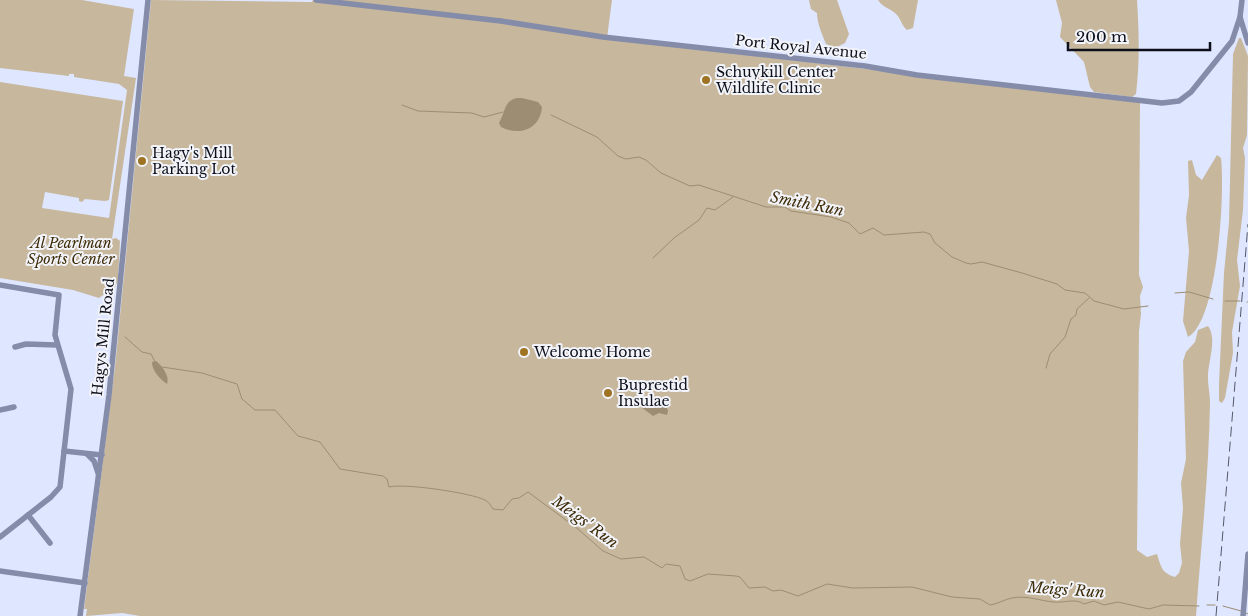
<svg xmlns="http://www.w3.org/2000/svg" width="1248" height="616" viewBox="0 0 1248 616" font-family="'Libre Baskerville',serif">
  <style>
    .green { fill: #c7b79d }
    .water { fill: #9c8d73 }
    .lines { fill: none; stroke-linecap: round; stroke-linejoin: round }
    .stream { stroke: #9c8d73; stroke-width: 1 }
    .street { stroke: #848caa; stroke-width: 5.5 }
    .rail { stroke: #545867; stroke-width: 1; stroke-dasharray: 10 5; stroke-linecap: butt }
    .poi-dot { fill: #9e7423; stroke: #f2f4fa; stroke-width: 2 }
    .labels { text-anchor: middle; stroke-width: 4; stroke-linejoin: round; paint-order: stroke }
    .street-label { font-size: 14px; fill: #0c0f19; stroke: #f2f4fa }
    .poi-label { font-size: 14px; fill: #0c0f19; stroke: #f2f4fa; text-anchor: start }
    .park-label { font-size: 14px; font-style: italic; fill: #3e2b06; stroke: #f2f4fa }
    .water-label { font-size: 15px; font-style: italic; fill: #3f2d08; stroke: #f2f4fa }
  </style>
  <rect width="100%" height="100%" fill="#dfe6ff"/>
  <!-- green -->
  <g class="green">
    <path d="M0 0H82L134 9 124 76 136 78 112 239 116 238 120 241 118 280 112 295H103L99 298 73 290 0 278V82L123 101 109 200 105 201 85 199 82 202 79 201V198L45 192 42 208 109 218 127 90 119 84 74 77V74H69V76L0 68Z"/>
    <path d="M151 0 312 2 313 0H612L607 38 1140 102 1139 275 1143 287 1140 296 1141 314 1139 331 1137 550 1147 557 1157 554C1161 567 1162 573 1175 577L1179 573 1182 563 1180 544 1183 508 1181 483 1186 459 1183 361 1186 352 1195 342 1198 330 1208 326C1218 339 1207 364 1208 379 1208 386 1210 394 1210 402 1209 473 1201 545 1196 616H140L122 613 86 616 87 609H84L115 367Z"/>
    <path d="M809 0H837L849 34 845 43 835 48 826 44C822 34 817 23 817 13L811 9Z"/>
    <path d="M878 0H918L913 28 907 30C901 25 901 18 895 13 889 8 882 7 878 0Z"/>
    <path d="M1056 0H1137C1139 32 1140 62 1136 94L1132 97 1094 92 1090 87 1084 62 1060 37 1062 23Z"/>
    <path d="M1239 38H1241L1248 56 1247 135 1243 148 1245 158 1243 210 1237 260 1240 286 1232 332 1233 353 1225 398 1222 403 1219 401V384L1224 273 1229 222 1233 54Z"/>
    <path d="M1217 155 1221 158C1225 193 1218 321 1188 337L1183 321 1189 251 1186 218 1189 195 1188 161 1192 160 1196 175 1202 180Z"/>
  </g>
  <!-- water -->
  <g class="water">
    <path d="M522 98 538 102 542 107C540 130 519 136 501 127L499 123C506 111 504 97 522 98Z"/>
    <path d="M156 361C162 366 170 376 167 384 160 379 152 371 152 362Z"/>
    <path d="M634 397 640 400 656 398 664 401 668 411 667 415 659 413 653 416 633 401Z"/>
  </g>
  <g class="lines">
    <!-- stream -->
    <g class="stream">
      <path d="M402 105 418 111 472 113 484 117 503 112"/>
      <path d="M551 115 597 137 618 156 626 159 639 157 646 160 661 173 690 186 699 185 766 207H785L791 211 831 217 849 223 860 234 873 228 884 235 924 232 930 234 935 243 952 257 966 263 971 264 982 262 1022 273 1057 284 1065 290 1085 293 1094 301 1124 309 1148 306"/>
      <path d="M653 258 674 238 699 220 707 208 715 210 733 197"/>
      <path d="M1175 293 1189 292 1213 299"/>
      <path d="M1225 301H1240"/>
      <path d="M1247 302H1248"/>
      <path d="M125 337 142 352 151 354 155 362"/>
      <path d="M162 367 202 373 237 384 242 399 255 410H275L298 436 320 442 340 469 383 476 387 479 389 487C405 483 471 493 485 500 489 502 491 506 493 509L503 510 512 499 519 498 528 492 578 529 603 551 621 559 644 557 662 568 666 564 680 566 685 579 690 581 708 574 736 576 740 577 749 588 765 587 773 591 781 590 798 596 827 584 853 588 912 587 952 597 980 599 990 605C998 604 1005 599 1012 598 1027 595 1040 601 1054 602 1064 603 1076 598 1084 604L1094 601 1104 605 1118 602 1149 609 1163 605 1199 606"/>
      <path d="M1046 368 1050 354 1065 337 1071 319 1076 315 1077 309 1089 298"/>
      <path d="M1207 605H1215"/>
      <path d="M1223 606 1241 611"/>
      <path d="M1246 613 1248 614"/>
    </g>
    <!-- street -->
    <g class="street">
      <path d="M316 0 501 21 603 37 865 66 917 75 1162 103 1179 101 1191 92 1232 41 1240 17"/>
      <path d="M1242 0 1240 17 1248 43"/>
      <path d="M0 285 59 295 55 335 71 389 60 487 51 497 0 537"/>
      <path d="M15 347 26 344 57 345"/>
      <path d="M0 410 14 407"/>
      <path d="M64 451 102 455"/>
      <path d="M87 454 94 461 98 473"/>
      <path d="M28 515 50 543"/>
      <path d="M0 571 85 583"/>
      <path d="M80 616 109 395 148 0"/>
      <path d="M1243 616 1248 554"/>
    </g>
    <!-- rail -->
    <path class="rail" d="M1216 616 1248 224"/>
  </g>
  <!-- markers -->
  <g class="poi-dot">
    <circle cx="706" cy="80" r="5"/>
    <circle cx="142" cy="161" r="5"/>
    <circle cx="524" cy="352" r="5"/>
    <circle cx="608" cy="393" r="5"/>
  </g>
  <g class="labels">
    <!-- street labels -->
    <g class="street-label">
      <text transform="translate(801 47) rotate(6)" y="5">Port Royal Avenue</text>
      <text transform="translate(103 337) rotate(-84)" y="5">Hagys Mill Road</text>
    </g>
    <!-- poi labels -->
    <g class="poi-label">
      <text x="716" y="77">Schuykill Center<tspan x="716" dy="16">Wildlife Clinic</tspan></text>
      <text x="152" y="158">Hagy's Mill<tspan x="152" dy="16">Parking Lot</tspan></text>
      <text x="534" y="357">Welcome Home</text>
      <text x="618" y="390">Buprestid<tspan x="618" dy="16">Insulae</tspan></text>
    </g>
    <!-- park labels -->
    <g class="park-label">
      <text x="71" y="248">Al Pearlman<tspan x="71" dy="16">Sports Center</tspan></text>
    </g>
    <!-- water labels -->
    <g class="water-label">
      <text transform="translate(807 204) rotate(11)" y="5">Smith Run</text>
      <text transform="translate(585 522) rotate(36)" y="5">Meigs' Run</text>
      <text transform="translate(1066 590) rotate(4)" y="5">Meigs' Run</text>
    </g>
  </g>
  <!-- scale -->
  <path d="M1068 42v8h142v-8" fill="none" stroke="#0c0f19" stroke-width="2.5"/>
  <text x="1076" y="42" font-size="15" fill="#0c0f19" stroke="#f2f4fa" stroke-width="4" paint-order="stroke">200 m</text>
</svg>
